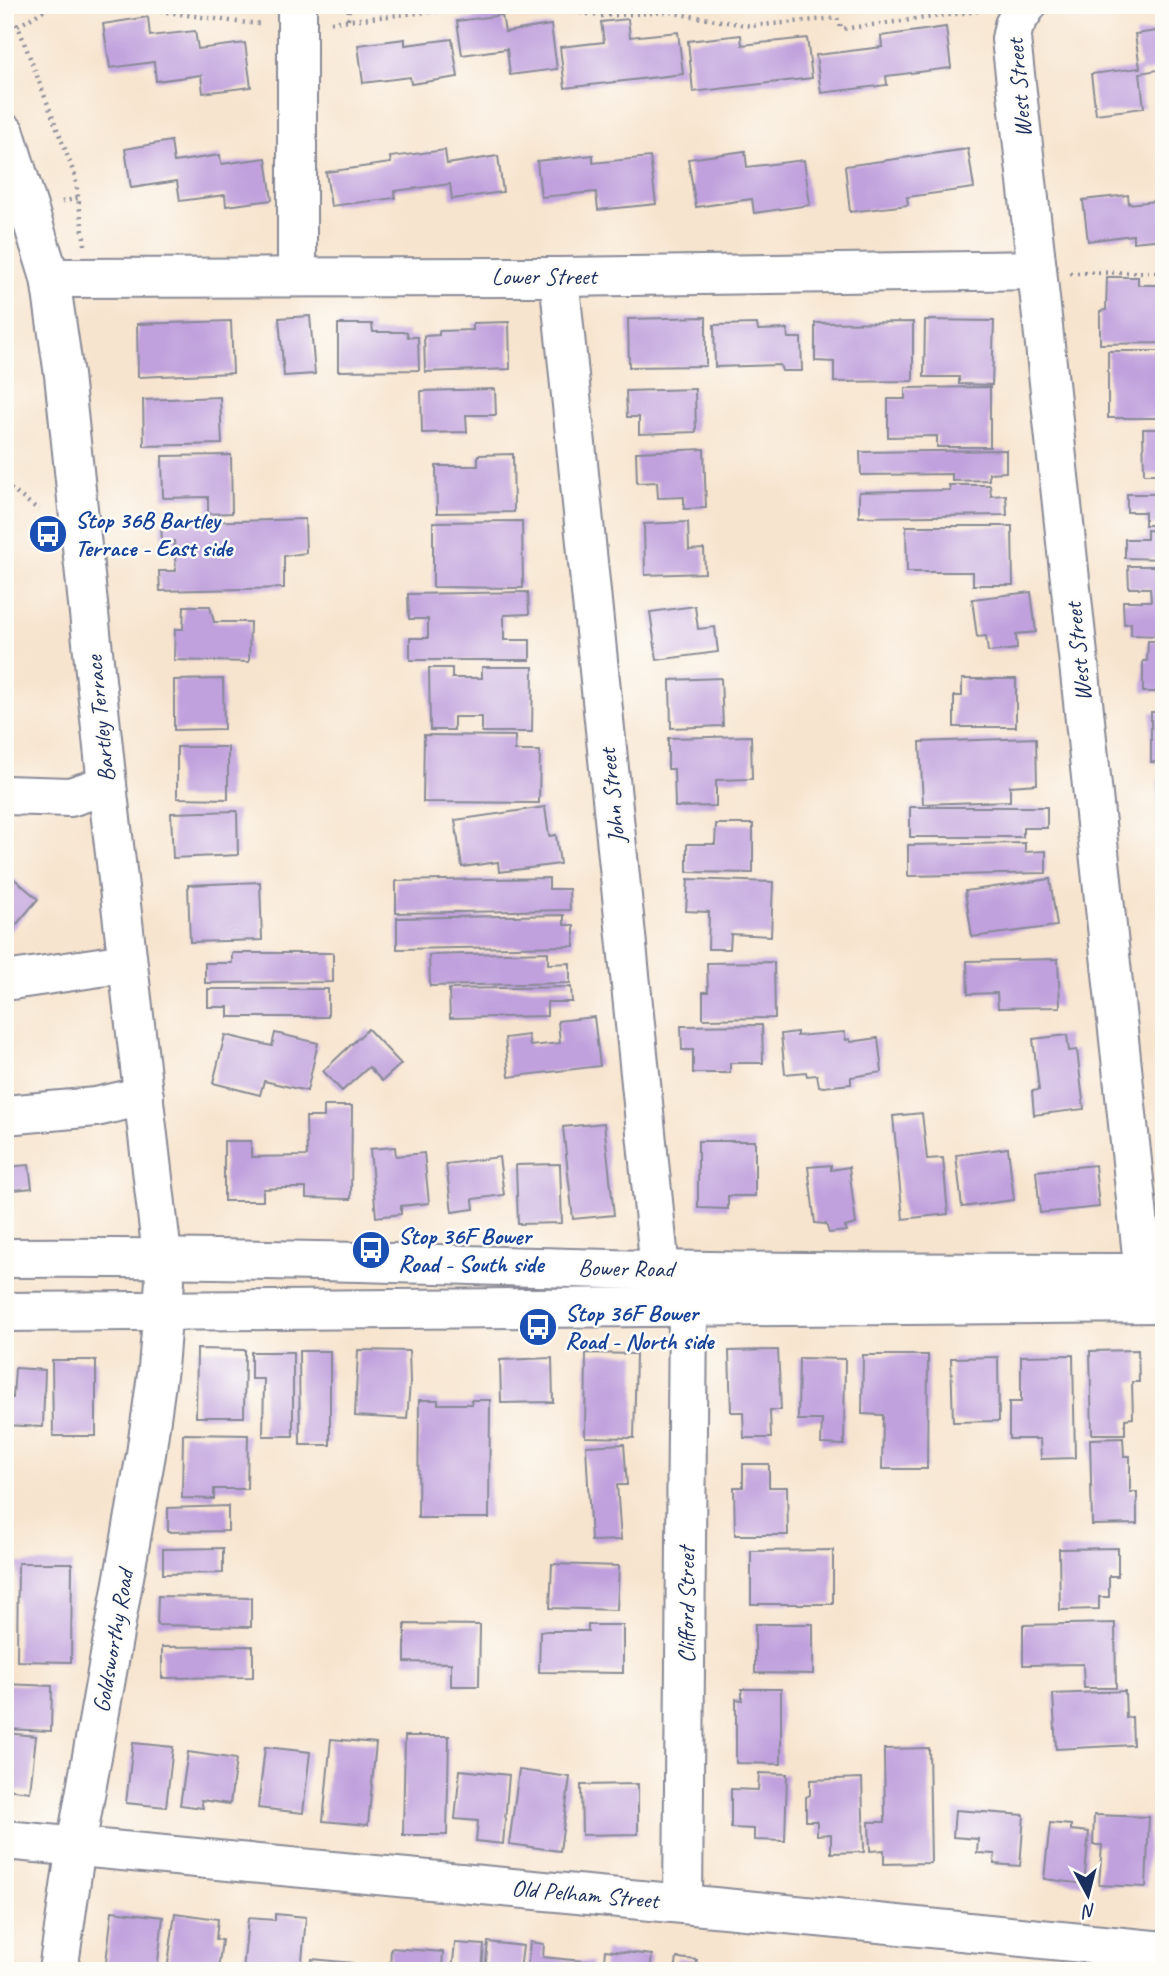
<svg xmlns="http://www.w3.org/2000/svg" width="1169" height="1976" viewBox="0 0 1169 1976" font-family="Caveat,sans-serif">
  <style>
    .building { fill: #c0a0dd }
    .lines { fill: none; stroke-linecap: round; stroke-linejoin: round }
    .minor-casing { stroke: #898a96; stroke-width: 42 }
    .major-casing { stroke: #898a96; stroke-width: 42 }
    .path { stroke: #898a96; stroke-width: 4.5; stroke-dasharray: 2 5; stroke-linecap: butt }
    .minor { stroke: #fff; stroke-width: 38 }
    .major { stroke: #fff; stroke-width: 38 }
    .labels { text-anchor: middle; stroke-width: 5; stroke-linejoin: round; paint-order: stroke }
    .street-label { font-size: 24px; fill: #1b2f5e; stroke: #fdfcf7 }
    .transit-label { font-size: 24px; font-weight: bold; fill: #164399; stroke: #fdfcf7; text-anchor: start }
  </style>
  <rect width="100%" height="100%" fill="#fdfcf7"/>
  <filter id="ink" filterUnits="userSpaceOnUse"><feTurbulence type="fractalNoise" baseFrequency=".0143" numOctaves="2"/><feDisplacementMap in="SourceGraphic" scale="14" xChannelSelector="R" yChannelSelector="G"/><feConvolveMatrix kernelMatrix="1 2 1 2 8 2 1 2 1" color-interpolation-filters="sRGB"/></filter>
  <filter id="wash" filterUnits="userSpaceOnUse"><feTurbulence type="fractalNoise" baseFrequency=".00686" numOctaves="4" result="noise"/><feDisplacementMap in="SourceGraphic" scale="28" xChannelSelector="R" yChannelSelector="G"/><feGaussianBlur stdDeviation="1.57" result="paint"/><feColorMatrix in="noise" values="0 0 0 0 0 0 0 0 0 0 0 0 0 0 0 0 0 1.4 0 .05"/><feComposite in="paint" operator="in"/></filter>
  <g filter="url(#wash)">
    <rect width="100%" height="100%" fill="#f7e4ce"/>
    <g id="blocks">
      <!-- building -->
      <g class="building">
        <path d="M502 15 505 32 551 25 557 69 510 75 507 49 462 55 457 21Z"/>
        <path d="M148 17 150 36 195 31 198 49 245 43 251 87 203 93 201 75 156 81 154 62 110 68 103 24Z"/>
        <path d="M628 19 630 37 678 32 683 74 565 88 560 47 604 42 601 22Z"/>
        <path d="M946 27 951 68 886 76 887 85 821 93 816 55 882 47 881 36Z"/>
        <path d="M1164 30V69L1140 73 1144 108 1096 114 1091 74 1140 68 1135 34Z"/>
        <path d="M741 35 742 45 807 38 812 78 693 92 688 41Z"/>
        <path d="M405 39V45L452 39 458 77 411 84 410 77 363 83 358 45Z"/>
        <path d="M171 141 174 162 220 155 221 164 266 158 272 200 226 206 225 195 180 201 177 181 131 188 125 149Z"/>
        <path d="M968 149 974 188 907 197 908 205 850 212 845 166Z"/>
        <path d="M445 150 447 164 498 156 503 192 452 199 450 184 394 191 395 198 331 206 326 172 391 163 390 157Z"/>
        <path d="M745 151 747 167 804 160 810 205 754 213 752 199 696 207 688 159Z"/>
        <path d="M593 155V163L650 157 656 204 598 210 596 192 541 197 537 161Z"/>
        <path d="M1128 195 1129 204 1164 200V239L1133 242V235L1088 241 1083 200Z"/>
        <path d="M1107 277H1138V285H1164V343L1100 344V311L1106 310Z"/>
        <path d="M310 316 315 374 284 376 279 318Z"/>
        <path d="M706 317V366L629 367 628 319Z"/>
        <path d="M925 320 994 321 992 385 959 384V377H924Z"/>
        <path d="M231 321 233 373 138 377 137 324Z"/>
        <path d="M509 322 510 369 425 372 424 336 439 335V331L473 330V323Z"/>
        <path d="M913 322V381L834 382V362L815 361V323Z"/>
        <path d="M338 324H372L373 332H407L408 337H418L419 370 338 371Z"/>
        <path d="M757 324 758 330 787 329 788 338H801L802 371H782L780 365 715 367 714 325Z"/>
        <rect x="1108" y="351" width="56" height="67"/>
        <path d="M990 387V447H937V436L888 437V399H905V388Z"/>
        <path d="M495 389 496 415H466L467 432 422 433 421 391Z"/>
        <path d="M695 389 696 432 639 434V417H627L626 391Z"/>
        <path d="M220 397 222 444 144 446 143 400Z"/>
        <path d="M1143 429H1164V474H1144Z"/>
        <path d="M704 449 706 508 684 509V497L658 498 657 482 637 483 636 452Z"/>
        <path d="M1006 450V472L989 473V480L952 481V474L861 475 860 452Z"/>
        <path d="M513 454 514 512 437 513 436 466H478V455Z"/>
        <path d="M231 455 232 513 208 514V497L163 498 162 456Z"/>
        <path d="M949 485H990L991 496 1006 495 1007 515 859 517V492L950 490Z"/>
        <path d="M1127 494H1164V525H1145V512H1127Z"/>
        <path d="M305 519 306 553 284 556V588L160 591 159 571H176L174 541H162L161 523Z"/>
        <path d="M522 521 523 588 433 587V522Z"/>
        <path d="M688 522 689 550 704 549 705 573 645 575 644 524Z"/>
        <path d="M906 526H1012L1013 585H973V572H907Z"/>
        <path d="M1147 530 1164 531V559L1125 558V539H1147Z"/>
        <path d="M1128 566H1164V636L1131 635V623L1124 624 1123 601H1151L1150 588H1129Z"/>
        <path d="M528 592 529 614 504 615V640H530V660H410V638H428V619H409L408 594Z"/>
        <path d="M1031 592 1036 632 1016 634 1017 649 988 652 986 636 977 637 972 599Z"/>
        <path d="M184 606H210L214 622H250L249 662 174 660 175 629H183Z"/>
        <path d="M695 606 698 629 715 627 718 652 657 660 650 612Z"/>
        <path d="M1148 641H1164V692H1143V661H1147Z"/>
        <path d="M5 655H7L12 703 5 704Z"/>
        <path d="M482 667H533L532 732H482V717H454V730H430L429 668H452V678H482Z"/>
        <path d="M721 678 723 726 671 728 670 680Z"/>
        <path d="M223 679 224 729 174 730V680Z"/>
        <path d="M962 679H1016V727H954V696H962Z"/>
        <path d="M1151 712H1164V763L1151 762Z"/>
        <path d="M424 735 515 736V751H540L539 803 423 802Z"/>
        <path d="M751 736 752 779 716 780V806L675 807 674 769H668V738Z"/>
        <path d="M1036 738 1037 784 1010 786V801L923 804 920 742Z"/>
        <path d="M177 747H228V799L177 798Z"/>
        <path d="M1158 780H1164V839H1157Z"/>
        <path d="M545 807 549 836 556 835 560 864 499 872 498 862 462 867 455 820Z"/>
        <path d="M910 807H1047V828H1023V837H910Z"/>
        <path d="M237 811 238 855 173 858 171 813Z"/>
        <path d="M716 824H753V873L687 872V844H715Z"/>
        <path d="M1025 843V852L1046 851V873L908 876V845Z"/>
        <path d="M12 877 38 899 10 932 5 928V884Z"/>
        <path d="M549 878V889H569L570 910 396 913V881Z"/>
        <path d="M688 879 773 882 771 936 731 934 730 949H708L709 912 686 911Z"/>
        <path d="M1050 879 1057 926 972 937 965 891Z"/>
        <path d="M260 882 262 940 190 942 188 885Z"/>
        <path d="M564 915V925H574V946L397 949V918Z"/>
        <path d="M1161 940H1164V972H1160Z"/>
        <path d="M548 952V964L570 963V983L430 986 429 955Z"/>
        <path d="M232 953H333V982L205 983V963H232Z"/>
        <path d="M1058 959 1060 1007 998 1008 997 993 968 994 967 961Z"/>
        <path d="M774 962 775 1018 703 1019V992H708L707 963Z"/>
        <path d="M571 987 572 1002H547V1016L450 1018 449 989Z"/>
        <path d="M208 989H328V1017H228V1007H208Z"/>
        <path d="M594 1017 600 1066 509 1077 505 1038 528 1035 530 1046 560 1043 558 1021Z"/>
        <path d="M762 1025 763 1063H730V1073H693V1050H682L681 1026Z"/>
        <path d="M368 1029 401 1064 382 1081 369 1067 342 1091 323 1071Z"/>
        <path d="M797 1032V1036L844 1032 846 1040 850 1039V1042L878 1038 882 1072 851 1077V1084L823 1087 819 1086 817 1075 807 1076 806 1072 785 1074 781 1034Z"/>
        <path d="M275 1033 318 1043 307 1091 264 1081 260 1095 213 1083 225 1035 272 1046Z"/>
        <path d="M1067 1035 1069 1051 1077 1050 1084 1109 1034 1115 1032 1091 1039 1090 1033 1039Z"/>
        <path d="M1164 1050V1079H1162L1159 1051Z"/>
        <path d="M324 1106H352L351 1199 306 1198V1188H284L263 1189V1201H224V1141H251V1157L307 1156 306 1117H324Z"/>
        <path d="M922 1113 927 1159 943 1158 948 1214 903 1219 893 1116Z"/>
        <path d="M604 1123 614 1215 573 1219 563 1127Z"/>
        <path d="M698 1141H755V1196H728V1209L698 1208Z"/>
        <path d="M395 1147 396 1156 424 1153 429 1203 401 1206V1214L376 1217 370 1149Z"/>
        <path d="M1008 1148 1014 1200 962 1207 956 1155Z"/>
        <path d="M499 1157 504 1195 473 1199 474 1209 452 1212 446 1164Z"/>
        <path d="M560 1164 562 1223 518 1224 516 1165Z"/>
        <path d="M29 1165 32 1188 5 1191V1167Z"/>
        <path d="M831 1165V1170L849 1167 856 1224 845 1227 847 1231 829 1233 826 1224 815 1223 808 1167Z"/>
        <path d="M1095 1165 1099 1207 1040 1213 1036 1171Z"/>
        <path d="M197 1349 245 1350 244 1417H196Z"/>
        <path d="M358 1350 409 1351 410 1383 407 1419 355 1416Z"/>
        <path d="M778 1350 781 1410H770L771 1438H744L743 1412H731L729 1351Z"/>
        <path d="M1138 1350 1139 1382H1132L1133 1418 1125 1419V1434H1092L1090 1351Z"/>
        <path d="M299 1351H330V1445H300Z"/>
        <path d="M251 1352H293V1436H263L264 1379H251Z"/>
        <path d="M586 1353 636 1354 634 1438 585 1437Z"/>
        <path d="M863 1355H928L927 1469H882L883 1415 862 1414Z"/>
        <path d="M1073 1355 1075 1458 1041 1459 1040 1439H1009V1402H1021V1356Z"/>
        <path d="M998 1357 999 1421 953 1422 951 1358Z"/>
        <path d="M552 1358 553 1402 501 1403 500 1360Z"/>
        <path d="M799 1358 845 1359 844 1445 821 1444 822 1420H798Z"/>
        <path d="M52 1360H96V1436H53Z"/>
        <path d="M15 1368 45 1370 43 1427 5 1425V1397L13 1398Z"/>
        <path d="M419 1400H438V1404H472L471 1400H490L489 1518H418Z"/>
        <path d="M183 1434 248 1435 247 1489H214V1499L182 1498Z"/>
        <path d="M1123 1438 1124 1456H1130V1492H1137V1524L1092 1525 1090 1439Z"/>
        <path d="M624 1444 627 1485H617L621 1540 591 1541 586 1446Z"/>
        <path d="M743 1464H769V1487H787L788 1535H735L734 1487H743Z"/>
        <path d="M228 1506V1531L168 1532V1508Z"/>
        <path d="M223 1548V1573L163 1574V1549Z"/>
        <path d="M1118 1548V1576H1109V1597H1099V1609L1060 1610 1059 1549Z"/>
        <path d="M833 1550V1604H751V1551Z"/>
        <path d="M18 1563H72L71 1662 17 1661Z"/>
        <path d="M552 1564 619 1566 617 1610 550 1608Z"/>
        <path d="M158 1596 251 1598V1627L157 1625Z"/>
        <path d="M1115 1623 1116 1688H1084L1083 1664 1023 1665V1625Z"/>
        <path d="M405 1624 480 1625 479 1686H451V1663L405 1662Z"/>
        <path d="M755 1624H813V1674L755 1673Z"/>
        <path d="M588 1625H623V1673L539 1672 540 1631H588Z"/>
        <path d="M253 1646V1677L162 1678V1647Z"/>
        <path d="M5 1684 52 1686 51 1731 5 1729Z"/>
        <path d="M742 1689H781V1764L736 1763V1699L742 1700Z"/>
        <path d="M1125 1691 1126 1718 1132 1717 1133 1745 1056 1749 1053 1694Z"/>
        <path d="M5 1733 36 1736 30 1792 5 1789Z"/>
        <path d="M405 1736H449L447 1835H403Z"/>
        <path d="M331 1739 376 1743 368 1825 323 1821Z"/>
        <path d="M133 1743 173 1747 166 1807 126 1803Z"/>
        <path d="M265 1747 310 1752 303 1813 258 1808Z"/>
        <path d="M929 1748 931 1863 884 1864V1850L870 1851 869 1822H885L884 1749Z"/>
        <path d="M188 1752 236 1759 230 1804 201 1800 203 1808 180 1805Z"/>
        <path d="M460 1770 509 1775 503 1844 476 1841 478 1821 455 1819Z"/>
        <path d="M519 1770 570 1777 560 1851 509 1844Z"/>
        <path d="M759 1773 787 1774 785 1841 754 1840V1829L731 1828V1789L758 1790Z"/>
        <path d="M862 1778 864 1852 831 1853V1834L817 1835V1821H806V1797L810 1795V1780Z"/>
        <path d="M638 1784V1834L582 1835 581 1785Z"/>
        <path d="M955 1810 1024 1815 1020 1866 994 1864 995 1854 977 1853 978 1839 953 1837Z"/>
        <path d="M1094 1815 1149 1817 1146 1887 1099 1885 1102 1845H1093Z"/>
        <path d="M1050 1823 1071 1825V1830L1089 1832 1084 1884 1044 1879Z"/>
        <path d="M112 1911 163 1917 157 1971H105Z"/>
        <path d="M175 1913 218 1919 216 1939 222 1940 218 1971H167Z"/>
        <path d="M275 1914 306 1917 301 1971H243L248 1918 275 1920Z"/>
        <path d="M488 1942 523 1946 520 1971H485Z"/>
        <path d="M530 1942 544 1944 543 1957 592 1962 591 1971H527Z"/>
        <path d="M455 1943 484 1945 482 1971H452Z"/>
        <path d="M391 1948 443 1952 442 1971H390Z"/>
        <path d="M605 1950 652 1955 650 1971H603Z"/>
        <path d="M677 1958 697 1960 696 1968 704 1969V1971H675Z"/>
        <path d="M312 1959 352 1963 351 1971H311Z"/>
        <path d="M778 1966 799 1969V1971H777Z"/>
      </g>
    </g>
  </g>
  <g filter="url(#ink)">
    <use href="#blocks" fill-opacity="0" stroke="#898a96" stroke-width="2"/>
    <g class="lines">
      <!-- minor casing -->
      <g class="minor-casing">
        <g id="minor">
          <path d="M1027 5 1014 25 1011 39 1037 270 1147 1302"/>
          <path d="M5 133 50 278 64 375 107 785 165 1281 158 1368 146 1454 76 1846 58 1971"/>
          <path d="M297 277V5"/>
          <path d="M559 277 660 1270 688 1306 683 1904"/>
          <path d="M50 278 559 277 1037 270"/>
          <path d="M5 795 70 797 107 785"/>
          <path d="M5 981 127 963"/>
          <path d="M5 1115 96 1107 144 1096"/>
          <path d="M5 1840 683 1904 1164 1951"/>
        </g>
      </g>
      <!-- major casing -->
      <g class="major-casing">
        <g id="major">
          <path d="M5 1258C223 1256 440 1265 657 1270 826 1274 995 1272 1164 1273"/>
          <path d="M5 1312 1164 1303"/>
        </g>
      </g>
      <!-- path -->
      <g class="path">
        <path d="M118 5 237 22 263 24"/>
        <path d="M539 5 599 16 667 12 751 26 837 18 842 29 978 11"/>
        <path d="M5 6 18 26 75 176 85 245"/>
        <path d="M348 19 349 5"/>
        <path d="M331 22 447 10 519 5"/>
        <path d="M18 26 48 8 77 5"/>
        <path d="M62 202 78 198"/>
        <path d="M1070 273 1164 272"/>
        <path d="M5 485 39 510"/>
      </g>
      <!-- minor -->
      <use href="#minor" class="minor"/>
      <!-- major -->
      <use href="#major" class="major"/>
    </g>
  </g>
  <!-- icons -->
  <defs>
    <g id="bus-disc" transform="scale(2.0125)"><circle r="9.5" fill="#1a4fb4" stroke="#fdfcf7"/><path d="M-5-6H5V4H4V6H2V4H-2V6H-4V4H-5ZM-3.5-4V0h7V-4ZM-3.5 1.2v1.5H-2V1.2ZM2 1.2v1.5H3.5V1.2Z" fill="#fff"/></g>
  </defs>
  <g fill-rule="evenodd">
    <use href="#bus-disc" x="48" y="534"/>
    <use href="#bus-disc" x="371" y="1250"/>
    <use href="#bus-disc" x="538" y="1327"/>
  </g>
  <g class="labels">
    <!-- street labels -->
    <g class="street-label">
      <text transform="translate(1019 88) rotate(-95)" y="8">West Street</text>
      <text x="544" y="284">Lower Street</text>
      <text transform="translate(1078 652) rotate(-96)" y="8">West Street</text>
      <text transform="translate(100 719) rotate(-96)" y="8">Bartley Terrace</text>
      <text transform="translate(612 796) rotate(-96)" y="8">John Street</text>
      <text transform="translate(626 1268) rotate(1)" y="8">Bower Road</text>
      <text transform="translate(686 1605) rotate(-90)" y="8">Clifford Street</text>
      <text transform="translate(113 1641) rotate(-80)" y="8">Goldsworthy Road</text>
      <text transform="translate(585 1894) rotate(5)" y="8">Old Pelham Street</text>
    </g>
    <!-- transit labels -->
    <g class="transit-label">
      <text x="75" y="528">Stop 36B Bartley<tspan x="75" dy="28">Terrace - East side</tspan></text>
      <text x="398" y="1244">Stop 36F Bower<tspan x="398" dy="28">Road - South side</tspan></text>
      <text x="565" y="1321">Stop 36F Bower<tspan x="565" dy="28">Road - North side</tspan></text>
    </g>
  </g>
  <!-- margin -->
  <rect width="1169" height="1976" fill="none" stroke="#fdfcf7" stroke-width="28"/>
  <!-- north arrow -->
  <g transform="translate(1088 1895) rotate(173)" stroke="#fdfcf7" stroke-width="5" paint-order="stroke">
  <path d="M0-5L12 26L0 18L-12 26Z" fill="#1b2f5e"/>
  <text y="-10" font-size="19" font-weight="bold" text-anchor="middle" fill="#1b2f5e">N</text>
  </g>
</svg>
